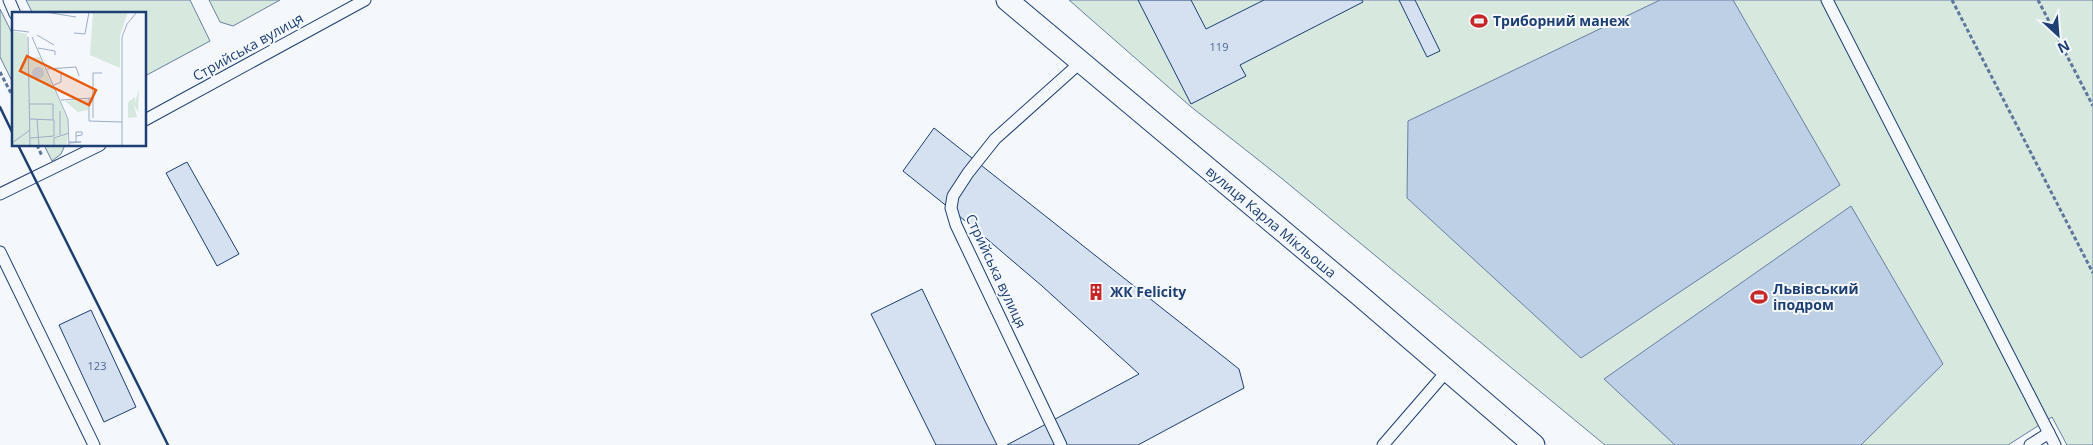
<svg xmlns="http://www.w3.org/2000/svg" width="2093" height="445" viewBox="0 0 2093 445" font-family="'Open Sans',sans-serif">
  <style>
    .green { fill: #d7e8df; stroke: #687fa3 }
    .water { fill: #bed0e5; stroke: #687fa3 }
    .building { fill: #d5e0f0; stroke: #1d3f73 }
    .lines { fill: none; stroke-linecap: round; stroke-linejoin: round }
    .lane-casing { stroke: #1d3f73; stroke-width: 13 }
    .street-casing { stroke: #1d3f73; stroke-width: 23 }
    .path { stroke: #5e769c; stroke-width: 3; stroke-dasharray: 4 2.5; stroke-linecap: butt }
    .lane { stroke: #f4f7fb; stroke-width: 11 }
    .street { stroke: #f4f7fb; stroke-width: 21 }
    .wall { stroke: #1d3f73; stroke-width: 2.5 }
    .labels { text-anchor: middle; stroke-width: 4; stroke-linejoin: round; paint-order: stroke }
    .number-label { font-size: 11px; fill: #4b6792 }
    .poi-label { font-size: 14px; font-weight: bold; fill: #1d3f73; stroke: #f4f7fb; text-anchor: start }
    .street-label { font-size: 14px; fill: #1d3f73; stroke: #f4f7fb }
    .inset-road { fill: none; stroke: #9eadc5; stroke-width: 1 }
    .view { fill: #e8590c; fill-opacity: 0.15; stroke: #e8590c; stroke-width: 2.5 }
    .inset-edge { fill: none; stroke: #1d3f73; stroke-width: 2.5 }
  </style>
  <rect width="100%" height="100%" fill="#f4f7fb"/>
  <!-- green -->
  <g class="green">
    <path d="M26 0H190L210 41 145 76V14H33Z"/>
    <path d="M209 0H280L233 26 220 22Z"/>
    <path d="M1069 0H2093V445H2067L2052 417 2008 445H1605L1280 177 1190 106Z"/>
    <path d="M0 9 14 37V85L0 57Z"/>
    <path d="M44 145H65L61 154 52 161Z"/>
  </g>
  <!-- water -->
  <g class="water">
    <path d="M1660 0H1733L1840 185 1581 358 1407 198 1408 121Z"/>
    <path d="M1851 206 1943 364 1861 445H1675L1604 379Z"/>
  </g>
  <!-- building -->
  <g class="building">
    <path d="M1138 0H1191L1206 29 1264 0H1362L1363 2 1240 65 1246 76 1191 104Z"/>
    <path d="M1399 0H1415L1440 51 1427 57Z"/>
    <path d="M934 128 1239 369 1244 388 1138 445H1007L1139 374 1042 286 974 228 903 171Z"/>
    <path d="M187 162 239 254 217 266 166 173Z"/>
    <path d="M922 289 986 423 997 445H936L871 314Z"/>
    <path d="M91 310 136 407 104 422 59 325Z"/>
  </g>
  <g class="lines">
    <!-- lane casing -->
    <g class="lane-casing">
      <g id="lane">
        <path d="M9 0 15 14"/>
        <path d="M1827 0 2055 445"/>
        <path d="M145 120 365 0"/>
        <path d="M0 194 100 145"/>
        <path d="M0 252 94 445"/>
        <path d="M1061 445 956 225 951 208 953 196 968 173 995 139 1081 62"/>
        <path d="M1383 445 1447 371"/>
        <path d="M2030 445 2049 433"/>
      </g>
    </g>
    <!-- street casing -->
    <g class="street-casing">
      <path id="street" d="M1007 0 1358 294 1534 445"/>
    </g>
    <!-- path -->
    <g class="path">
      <path d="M1952 0 2093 273"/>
      <path d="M2038 0 2093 106"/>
      <path d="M0 72 14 99"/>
      <path d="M37 145 42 156"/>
    </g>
    <!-- lane -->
    <use href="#lane" class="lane"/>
    <!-- street -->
    <use href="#street" class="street"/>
    <!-- wall -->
    <g class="wall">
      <path d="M0 107 14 136"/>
      <path d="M18 145 168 445"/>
    </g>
  </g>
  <!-- icons -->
  <defs>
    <g id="stadium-bare" transform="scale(1.35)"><path d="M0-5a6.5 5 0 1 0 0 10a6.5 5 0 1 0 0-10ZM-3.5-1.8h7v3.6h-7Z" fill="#c62828" stroke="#f4f7fb" stroke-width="2.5" paint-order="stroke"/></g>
    <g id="building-bare" transform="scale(1.35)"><path d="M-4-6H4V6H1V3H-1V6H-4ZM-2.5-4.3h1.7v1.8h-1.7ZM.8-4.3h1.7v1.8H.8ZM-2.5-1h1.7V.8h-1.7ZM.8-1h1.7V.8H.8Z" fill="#c62828" stroke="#f4f7fb" stroke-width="2.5" paint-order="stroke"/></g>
  </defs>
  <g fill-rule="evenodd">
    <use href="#stadium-bare" x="1479" y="21"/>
    <use href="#building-bare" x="1096" y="292"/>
    <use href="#stadium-bare" x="1759" y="297"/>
  </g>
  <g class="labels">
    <!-- number labels -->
    <g class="number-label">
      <text x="1219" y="51">119</text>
      <text x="97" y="370">123</text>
    </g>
    <!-- poi labels -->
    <g class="poi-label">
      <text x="1493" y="26">Триборний манеж</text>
      <text x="1773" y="294">Львівський<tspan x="1773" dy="16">іподром</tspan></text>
      <text x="1110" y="297">ЖК Felicity</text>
    </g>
    <!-- street labels -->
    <g class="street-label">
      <text transform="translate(248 47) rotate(-29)" y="5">Стрийська вулиця</text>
      <text transform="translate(1271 222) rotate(40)" y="5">вулиця Карла Мікльоша</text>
      <text transform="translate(996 271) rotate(65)" y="5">Стрийська вулиця</text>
    </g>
  </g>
  <!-- overview -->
  <g transform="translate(12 12)">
    <rect width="134" height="134" fill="#f4f7fb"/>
    <path d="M81 0H116L108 24V56L78 43ZM0 19 15 22 16 46 28 45 56 109 55 134H0ZM127 76 126 100 122 93 125 105 116 106V90L123 85V91ZM76 88V98L66 100 53 89Z" fill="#d7e8df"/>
    <path d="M20 61a6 6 0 1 1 12 0a6 6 0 1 1-12 0Z" fill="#bed0e5"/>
    <path class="inset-road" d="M33 0 64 5M0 18 17 20M62 21 73 22 77 0M25 23 42 33M16 25 18 134M20 25 56 107 57 134M26 36 43 39V43M35 57 64 55 67 64M42 73 49 70V60M77 86V109L110 110M81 86V106M49 88 81 86V61H90M17 92H41V108M48 99V123M18 107 42 108V124L18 126M25 107 27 134M64 130V120H70V123L64 124M0 131 18 118M57 131 69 130H57M42 134V126L57 121M110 134V25L115 12 125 0"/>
    <path class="view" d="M15 44 84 78 77 93 8 59Z"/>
    <rect width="134" height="134" class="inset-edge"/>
  </g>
  <!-- north arrow -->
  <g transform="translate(2058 35) rotate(154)" stroke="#f4f7fb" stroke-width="4" paint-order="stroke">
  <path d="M0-4L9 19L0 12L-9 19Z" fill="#1d3f73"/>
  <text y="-8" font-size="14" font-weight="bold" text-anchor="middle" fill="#1d3f73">N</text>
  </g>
</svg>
